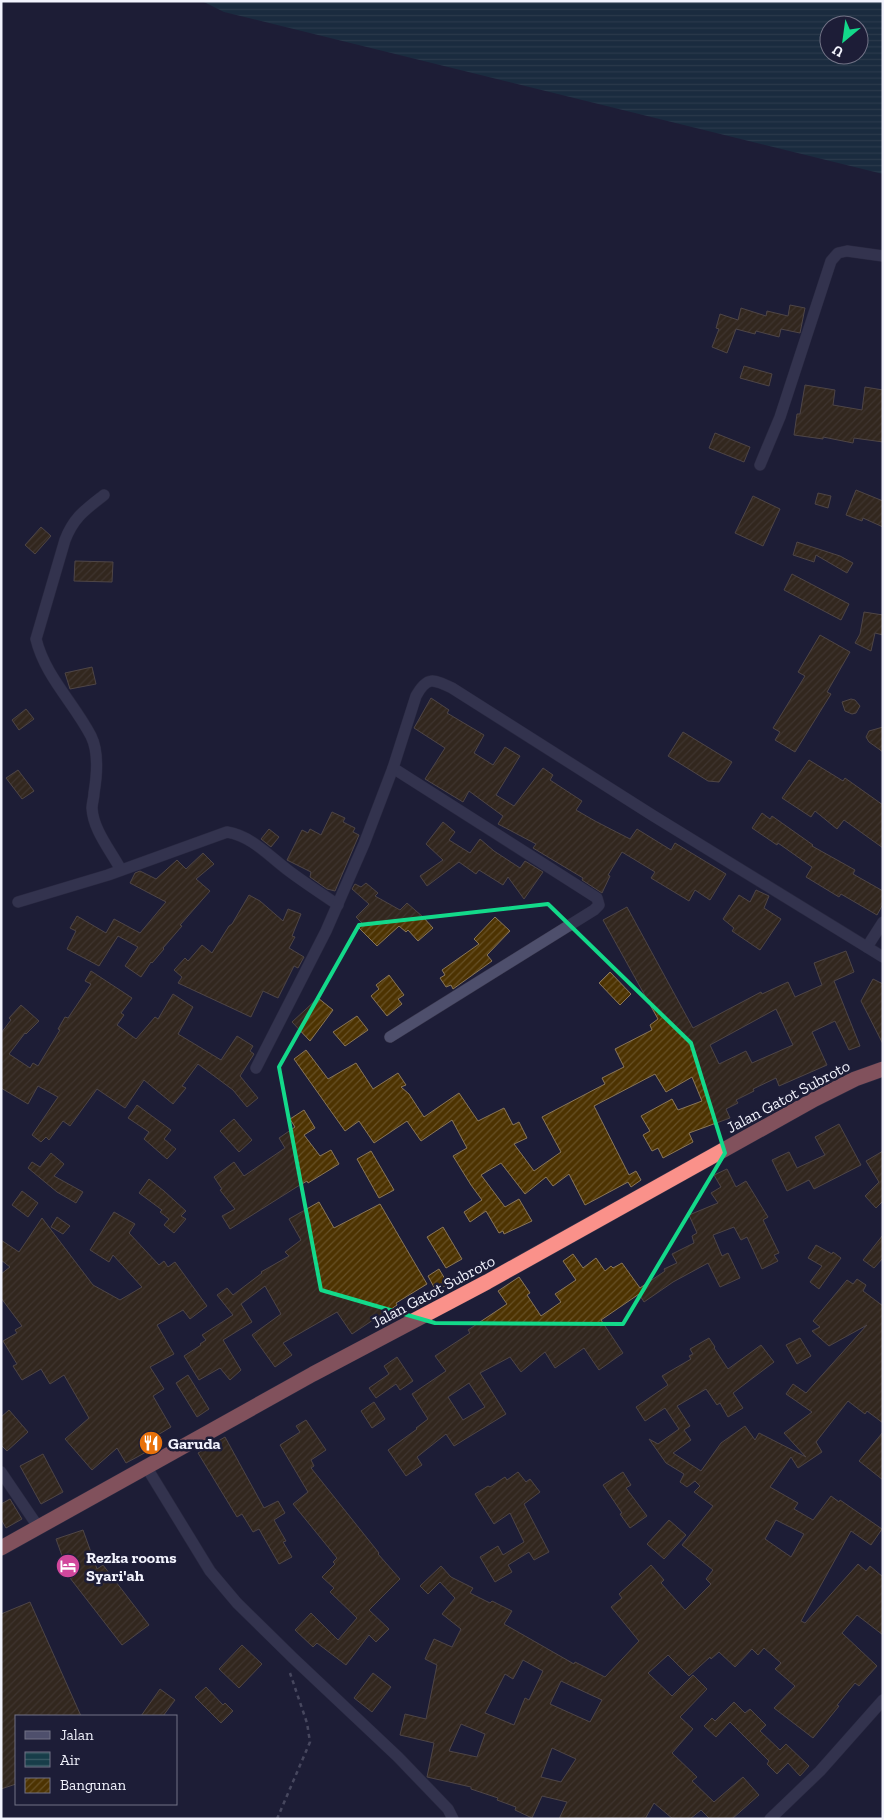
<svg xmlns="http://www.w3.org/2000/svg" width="884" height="1820" viewBox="0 0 884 1820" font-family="'Zilla Slab',serif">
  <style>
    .water { fill: url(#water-rules); fill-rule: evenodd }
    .building { fill: url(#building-hatch); stroke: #897659; fill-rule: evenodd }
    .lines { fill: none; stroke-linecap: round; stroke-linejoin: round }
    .street-casing { stroke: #37354a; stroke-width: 12 }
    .highway-casing { stroke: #37354a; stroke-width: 16 }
    .path { stroke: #7a7b8e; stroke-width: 2.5; stroke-dasharray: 4 4; stroke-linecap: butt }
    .street { stroke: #4e4f6c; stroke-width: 11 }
    .highway { stroke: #fa918a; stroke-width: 15 }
    .marked { fill: none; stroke: #13d98a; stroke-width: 4; stroke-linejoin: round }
    .labels { text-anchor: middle; stroke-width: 5; stroke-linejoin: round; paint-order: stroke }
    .street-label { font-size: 16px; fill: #f2f3fd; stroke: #1d1d37 }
    .poi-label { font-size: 16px; font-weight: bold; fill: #f2f3fd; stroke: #1d1d37; text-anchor: start }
  </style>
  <defs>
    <pattern id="water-rules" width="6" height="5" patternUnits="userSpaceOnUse" patternTransform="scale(1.25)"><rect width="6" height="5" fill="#173d49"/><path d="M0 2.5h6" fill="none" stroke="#395a64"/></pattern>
    <pattern id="building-hatch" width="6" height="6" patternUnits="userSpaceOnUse" patternTransform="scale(1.25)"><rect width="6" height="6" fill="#4d3301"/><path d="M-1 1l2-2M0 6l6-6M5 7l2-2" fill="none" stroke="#675127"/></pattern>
  </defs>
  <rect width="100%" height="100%" fill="#1d1d37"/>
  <!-- water -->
  <path class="water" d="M202 1H883V174L224 12ZM829 25H859V55H829Z"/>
  <!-- building -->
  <g class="building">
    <path d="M790 305 805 308 800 333 781 329 779 337 756 331 755 334 736 329 727 353 712 347 719 329 716 328 720 314 738 320 741 308 766 316 767 311 788 316Z"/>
    <path d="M744 366 772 374 769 386 740 378Z"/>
    <path d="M805 385 835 390 833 405 862 410 865 387 883 390V442L854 438 853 443 823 437V439L794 435 797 414H800Z"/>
    <path d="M715 433 750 447 744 462 709 448Z"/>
    <path d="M856 490 883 501V527L863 518 862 521 846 515Z"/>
    <path d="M818 493 831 496 828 508 815 504Z"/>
    <path d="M753 496 780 509 763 546 735 533Z"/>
    <path d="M41 527 51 536 35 554 25 545Z"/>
    <path d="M797 542 840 556 853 563 847 573 816 555 814 562 793 555Z"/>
    <path d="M75 561 113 562 112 582 74 581Z"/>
    <path d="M792 574 849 604 841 620 784 590Z"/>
    <path d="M864 612 883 615V635L875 633 871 651 855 643 860 634Z"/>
    <path d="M820 635 850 652 827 692 831 694 795 752 775 740 780 732 773 728 805 676 798 672Z"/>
    <path d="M92 667 96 684 70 689 65 673Z"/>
    <path d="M431 698 449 710 447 713 484 735 474 753 493 765 505 747 520 756 496 795 514 806 543 768 553 775 550 780 582 801 576 810 595 821 630 839 637 829 671 850 675 843 726 874 710 900 695 890 689 901 651 878 655 872 622 852 608 875 610 876 602 893 582 880 583 878 533 848 536 844 498 824 503 816 469 791 463 802 425 779 445 748 414 728Z"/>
    <path d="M851 699 855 700 860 706 856 713 852 714 845 711 842 702Z"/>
    <path d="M26 709 34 719 19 730 12 720Z"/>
    <path d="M883 727V752L869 742 866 737 869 731Z"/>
    <path d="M683 732 732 762 719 782 708 781 668 756Z"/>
    <path d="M809 760 843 781 845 778 883 805V848L844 820 837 829 815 811 811 817 782 798Z"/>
    <path d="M18 770 34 791 22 799 6 778Z"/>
    <path d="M332 812 345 818 343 822 355 828 353 832 359 835 335 891 327 889 310 877 311 872 287 860 302 830 308 833 310 829 321 835Z"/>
    <path d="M762 813 770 819 772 816 813 845 812 846 855 870 853 874 883 891V904L877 915 841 894 839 897 806 877 812 867 778 843 777 845 752 828Z"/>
    <path d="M443 822 455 832 449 840 470 853 480 839 494 851 520 868 525 861 543 872 524 899 508 877 503 885 479 870 476 874 459 862 427 886 420 876 443 860 426 844Z"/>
    <path d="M269 829 279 837 271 847 261 839Z"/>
    <path d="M203 853 214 864 196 879 210 891 180 925 182 926 163 948 164 949 152 963 151 962 141 977 125 966 138 947 118 936 99 966 67 949 76 931 70 928 77 916 106 933 114 919 140 933 166 902 130 883 135 873 140 871 156 879 177 860 186 869Z"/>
    <path d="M366 883 378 893 375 896 400 910 407 903 423 917 433 928 418 941 408 930 406 932 399 926 377 946 359 928 363 924 356 917 369 904 352 889 355 884 361 887Z"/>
    <path d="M756 890 769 896 764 908 781 919 760 950 732 931 734 928 723 919 739 895 750 902Z"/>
    <path d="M249 895 260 901 283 921 288 909 301 914 292 936 295 937 289 948 304 957 298 968 294 966 278 998 263 991 251 1017 178 983 182 977 174 970 185 958 188 961 202 945 212 953 229 926 232 924Z"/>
    <path d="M627 907 693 1028 761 992 762 994 788 982 795 997 822 985 814 963 846 951 854 972 834 981 860 1046 849 1050 835 1021 812 1032 827 1065 779 1086 776 1078 753 1089 754 1091 736 1100 738 1103 726 1109 730 1118 689 1133 693 1142 663 1158 658 1148 652 1151 643 1135 650 1131 641 1116 672 1099 678 1110 702 1101 692 1077 666 1092 655 1074 594 1106 629 1175 636 1171 641 1180 631 1187 628 1182 585 1205 569 1174 553 1186 546 1177 525 1194 501 1163 481 1175 505 1207 519 1199 532 1221 504 1234 503 1231 499 1233 486 1211 470 1222 464 1212 482 1200 471 1185 453 1156 467 1148 452 1120 421 1141 407 1121 374 1143 359 1121 345 1131 294 1059 306 1050 328 1079 356 1063 373 1089 398 1073 406 1085 401 1087 409 1094 424 1117 459 1093 478 1121 504 1108 513 1125 519 1122 527 1138 514 1144 534 1171 561 1152 542 1117 605 1084 602 1078 624 1067 615 1049 652 1030 650 1025 658 1019 603 920ZM776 1009 793 1045 752 1063 746 1051 719 1064 710 1045Z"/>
    <path d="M495 917 510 931 487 955 492 961 453 989 451 985 446 987 440 978 445 975 442 970 479 944 474 939Z"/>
    <path d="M91 971 132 998 121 1013 124 1015 117 1025 136 1039 155 1017 158 1019 173 994 193 1007 178 1034 221 1060 237 1036 253 1046 250 1051 254 1054 240 1076 258 1098 247 1107 233 1090 198 1064 182 1086 186 1088 173 1104 144 1080 125 1108 97 1089 70 1126 63 1121 49 1140 46 1137 41 1142 32 1135 58 1097 38 1086 28 1104 1 1088V1033L11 1020 9 1018 21 1005 39 1021 26 1034 25 1033 9 1054 30 1068 33 1063 38 1066 60 1030 58 1029 65 1017 68 1018 91 984 85 981Z"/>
    <path d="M610 972 631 994 620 1005 599 983Z"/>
    <path d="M389 975 404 995 398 999 402 1004 387 1016 371 996 379 989 376 985Z"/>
    <path d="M873 979 883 984V1044L861 1001Z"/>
    <path d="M318 998 333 1010 310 1041 292 1022Z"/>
    <path d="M357 1016 368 1030 345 1046 333 1032Z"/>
    <path d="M137 1105 171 1130 164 1139 176 1149 167 1159 144 1139 149 1132 128 1118Z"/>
    <path d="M304 1110 315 1128 304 1135 320 1156 331 1150 339 1164 308 1183 307 1181 295 1188 230 1229 222 1216 235 1209 220 1190 222 1189 214 1177 234 1162 244 1176 285 1148 279 1138 295 1127 290 1119Z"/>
    <path d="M234 1119 252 1140 239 1152 220 1131Z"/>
    <path d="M839 1124 861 1165 814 1189 809 1180 787 1191 772 1160 789 1152 797 1168 825 1155 815 1137Z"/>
    <path d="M371 1151 394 1190 379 1198 357 1159Z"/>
    <path d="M883 1151V1201L876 1208 865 1196 879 1182 866 1161Z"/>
    <path d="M51 1153 64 1164 54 1176 83 1192 76 1203 57 1192 28 1168 32 1162 40 1167Z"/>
    <path d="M727 1169 736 1187 746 1181 768 1217 763 1220 779 1253 774 1255 778 1261 762 1269 747 1237 741 1240 734 1227 713 1235 722 1256 728 1253 740 1278 720 1287 708 1263 673 1282 644 1302 639 1294 601 1320 623 1353 599 1370 584 1348 555 1368 545 1352 521 1372 510 1357 480 1373 506 1414 454 1446 446 1434 417 1457 422 1465 406 1476 388 1450 417 1429 416 1428 428 1419 412 1394 446 1371 435 1356 470 1333 468 1330 507 1304 498 1291 519 1277 530 1293 527 1295 541 1316 561 1302 555 1294 576 1280 563 1261 573 1254 583 1268 596 1258 605 1271 611 1266 613 1268 622 1263 640 1288 665 1271 664 1269 677 1263 672 1254 694 1243 692 1236 697 1233 689 1215 718 1203 711 1193 721 1187 714 1175ZM469 1383 485 1407 463 1420 448 1397Z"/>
    <path d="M149 1179 164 1191 186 1211 181 1216 186 1219 174 1233 164 1225 169 1219 160 1212 162 1210 139 1193Z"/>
    <path d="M22 1191 38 1203 28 1217 12 1205Z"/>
    <path d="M319 1202 334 1228 380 1204 427 1284 396 1303 397 1305 380 1317 379 1316 352 1334 337 1312 283 1343 292 1355 275 1367 252 1335 281 1314 265 1286 241 1304 252 1322 223 1340 241 1370 230 1380 220 1368 199 1380 184 1356 201 1345 200 1344 206 1340 202 1335 233 1315 217 1295 227 1288 233 1295 262 1273 261 1272 289 1256 285 1252 301 1240 289 1219Z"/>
    <path d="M114 1212 135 1224 129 1233 159 1265 164 1261 168 1267 175 1262 207 1306 190 1319 183 1310 157 1325 174 1354 150 1367 164 1389 153 1396 171 1427 156 1436 161 1444 126 1463 117 1448 92 1470 65 1439 89 1418 64 1375 50 1384 41 1369 22 1380 13 1366 17 1364 3 1341 17 1333 15 1330 22 1326 1 1298V1274L10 1267 1 1260V1240L19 1252 42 1218 93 1285 120 1300 142 1287 113 1255 109 1262 90 1250Z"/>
    <path d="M57 1217 70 1226 63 1234 51 1227Z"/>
    <path d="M443 1227 462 1259 446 1268 427 1237Z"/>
    <path d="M883 1235V1258L874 1268 863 1260Z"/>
    <path d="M816 1245 832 1254 833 1252 841 1258 819 1289 810 1282 822 1266 808 1258Z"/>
    <path d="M439 1269 448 1284 436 1291 428 1276Z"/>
    <path d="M857 1279 866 1285 863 1291 883 1306V1423L867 1411 865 1414 848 1401 816 1442 822 1452 798 1468 791 1457 770 1487 798 1503 794 1509 813 1520 831 1496 839 1502 840 1500 882 1529 871 1545 851 1531 801 1621 805 1623 858 1564 866 1571 870 1566 883 1577V1635L857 1615 842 1633 877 1666 859 1686 855 1683 837 1705 839 1706 813 1738 774 1708 795 1686 775 1669 781 1663 764 1648 758 1655 752 1649 735 1667 719 1652 711 1659 710 1657 689 1676 668 1655 648 1673 672 1696 693 1675 707 1689 680 1717 693 1729 672 1753 697 1777 692 1781 714 1802 743 1777 759 1795 732 1819H710L701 1810 690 1819H673L654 1803 645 1819H559L567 1802 542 1796 532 1818 515 1810 516 1807 497 1800 498 1798 471 1789V1787L427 1777 434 1743 400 1735 405 1714 426 1719 437 1665 425 1659 434 1639 452 1647 461 1629 442 1614 455 1598 440 1582 428 1594 420 1586 441 1566 451 1577 473 1588 470 1593 490 1603 492 1601 512 1611 504 1624 574 1664 575 1662 605 1677 639 1641 611 1607 622 1598 619 1594 651 1565 664 1580 661 1583 685 1610 711 1584 706 1579 713 1570 682 1545 713 1506 694 1492 700 1486 695 1481 687 1487 680 1482 684 1474 666 1463 649 1439 658 1444 679 1429 665 1408 645 1421 636 1407 668 1385 662 1376 691 1359 689 1356 693 1354 690 1349 709 1338 715 1347 714 1348 728 1369 761 1345 774 1362 733 1393 743 1408 728 1417 720 1403 717 1405 706 1389 677 1406 690 1426 684 1430 691 1440 673 1453 701 1471 721 1443 745 1426 755 1440 759 1433 806 1457 784 1433 812 1412 786 1394 793 1384 806 1393 867 1325 829 1346 812 1331 820 1327 813 1321 847 1280 853 1284ZM776 1520 804 1534 791 1557 765 1539ZM523 1660 543 1671 529 1700 525 1698 514 1725 485 1713 505 1674 513 1679ZM561 1681 602 1700 590 1722 550 1704ZM461 1724 485 1734 477 1757 449 1751ZM552 1748 576 1759 561 1782 541 1777Z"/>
    <path d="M800 1338 811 1356 797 1364 786 1345Z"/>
    <path d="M397 1357 413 1381 400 1390 396 1384 376 1398 369 1388 389 1374 384 1366Z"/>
    <path d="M188 1375 209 1409 197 1417 176 1383Z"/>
    <path d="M374 1402 385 1419 372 1428 361 1411Z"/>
    <path d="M9 1410 28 1432 7 1451 1 1445V1417Z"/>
    <path d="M306 1420 326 1450 311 1460 314 1466 311 1468 379 1553 378 1554 400 1579 369 1610 389 1629 376 1642 369 1635 346 1665 317 1643 313 1647 295 1630 311 1613 338 1640 357 1618 330 1592 334 1588 322 1577 335 1564 333 1562 337 1558 293 1504 308 1492 280 1445 300 1432 296 1426Z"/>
    <path d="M883 1432V1480L859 1461Z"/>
    <path d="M225 1437 264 1508 278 1501 285 1513 274 1520 286 1541 283 1542 292 1557 279 1564 259 1529 253 1532 242 1514 237 1517 198 1453Z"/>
    <path d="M43 1454 63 1492 41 1504 20 1466Z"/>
    <path d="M518 1472 526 1482 530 1479 540 1492 524 1504 549 1552 534 1560 529 1552 508 1565 512 1572 495 1582 480 1557 498 1546 503 1555 524 1542 510 1513 494 1524 475 1494 488 1486 490 1487 505 1477 507 1480Z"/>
    <path d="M623 1472 631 1485 626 1488 647 1516 630 1528 620 1514 622 1513 603 1485Z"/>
    <path d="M10 1499 22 1519 6 1528 1 1519V1504Z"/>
    <path d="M669 1520 686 1535 664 1559 647 1544Z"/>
    <path d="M83 1530 97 1569 103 1565 149 1625 122 1645 70 1578 56 1539Z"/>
    <path d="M30 1602 81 1716H16V1784L1 1789V1614Z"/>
    <path d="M242 1645 262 1664 239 1688 219 1669Z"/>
    <path d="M373 1673 391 1687 372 1712 354 1698Z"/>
    <path d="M206 1687 223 1705 225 1703 233 1711 221 1723 195 1697Z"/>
    <path d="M160 1689 175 1700 163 1716H141Z"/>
    <path d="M734 1702 745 1713 750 1709 766 1725 760 1731 780 1750 786 1744 809 1766 800 1776 788 1763 777 1774 767 1764 769 1761 730 1722 716 1737 704 1726 712 1718 715 1721Z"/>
  </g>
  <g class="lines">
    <!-- street casing -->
    <g class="street-casing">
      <g id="street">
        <path d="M760 465 780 417 831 261 838 253 847 251 883 256"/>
        <path d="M104 495C85 510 74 517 65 540L36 639C45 676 74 703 91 736 99 752 97 775 94 793 94 798 92 803 92 808 93 830 111 851 121 870"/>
        <path d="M18 902 108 875 227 832C252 836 270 857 289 871 305 883 322 894 338 905"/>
        <path d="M867 947 883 922"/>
        <path d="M390 1037 594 910 599 905 597 898 393 768"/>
        <path d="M256 1068 326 931 364 844 393 768 416 696C427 676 433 679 452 688L652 815 883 957"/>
        <path d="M147 1468 210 1571 237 1603 293 1658 398 1757 448 1809 453 1819"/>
        <path d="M1 1472 39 1528"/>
        <path d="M770 1819 820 1771 883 1700"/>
      </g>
    </g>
    <!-- highway casing -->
    <g class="highway-casing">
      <path id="highway" d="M1 1548 313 1374 487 1282 815 1099 855 1079 883 1069"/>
    </g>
    <!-- path -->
    <path class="path" d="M277 1819 310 1742 307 1723 290 1673"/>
    <!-- street -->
    <use href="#street" class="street"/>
    <!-- highway -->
    <use href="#highway" class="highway"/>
  </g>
  <!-- marked area -->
  <path d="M0 0H884V1820H0ZM548 904 691 1043 725 1153 623 1324 435 1323 321 1290 279 1067 359 925Z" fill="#1d1d37" fill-opacity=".55" fill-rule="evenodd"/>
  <path class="marked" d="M548 904 691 1043 725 1153 623 1324 435 1323 321 1290 279 1067 359 925Z"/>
  <!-- icons -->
  <defs>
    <g id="restaurant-disc" transform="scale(1.25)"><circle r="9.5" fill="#e8710a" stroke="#1d1d37"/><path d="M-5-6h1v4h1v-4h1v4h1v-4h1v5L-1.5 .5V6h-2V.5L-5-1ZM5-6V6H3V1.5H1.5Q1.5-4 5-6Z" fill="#fff"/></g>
    <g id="hotel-disc" transform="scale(1.25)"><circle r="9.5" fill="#d1479c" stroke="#1d1d37"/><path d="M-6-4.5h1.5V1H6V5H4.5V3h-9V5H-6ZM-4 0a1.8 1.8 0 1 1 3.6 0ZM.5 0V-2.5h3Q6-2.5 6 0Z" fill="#fff"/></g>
  </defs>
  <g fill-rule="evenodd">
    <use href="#restaurant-disc" x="151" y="1443"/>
    <use href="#hotel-disc" x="68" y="1566"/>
  </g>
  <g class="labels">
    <!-- street labels -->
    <g class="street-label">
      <text transform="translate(788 1096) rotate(-28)" y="6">Jalan Gatot Subroto</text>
      <text transform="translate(433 1291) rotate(-28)" y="6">Jalan Gatot Subroto</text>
    </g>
    <!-- poi labels -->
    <g class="poi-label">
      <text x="168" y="1449">Garuda</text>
      <text x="86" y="1563">Rezka rooms<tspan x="86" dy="18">Syari'ah</tspan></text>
    </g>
  </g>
  <!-- border -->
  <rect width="884" height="1820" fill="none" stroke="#f2f3fd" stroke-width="5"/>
  <!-- legend -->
  <rect x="15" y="1715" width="162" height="90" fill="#1d1d37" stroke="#727386"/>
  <rect x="25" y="1731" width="25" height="8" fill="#4e4f6c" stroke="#727386"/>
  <text x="60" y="1740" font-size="15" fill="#f2f3fd">Jalan</text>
  <rect x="25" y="1752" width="25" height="15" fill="url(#water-rules)" stroke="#727386"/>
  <text x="60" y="1765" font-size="15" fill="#f2f3fd">Air</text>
  <rect x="25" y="1778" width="25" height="15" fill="url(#building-hatch)" stroke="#727386"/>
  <text x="60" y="1790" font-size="15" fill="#f2f3fd">Bangunan</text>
  <!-- north arrow -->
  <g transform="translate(844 40) rotate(209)"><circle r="24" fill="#1d1d37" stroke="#727386"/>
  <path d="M0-4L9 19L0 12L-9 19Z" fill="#13d98a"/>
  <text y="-8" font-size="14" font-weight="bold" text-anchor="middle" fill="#f2f3fd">U</text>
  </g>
</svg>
